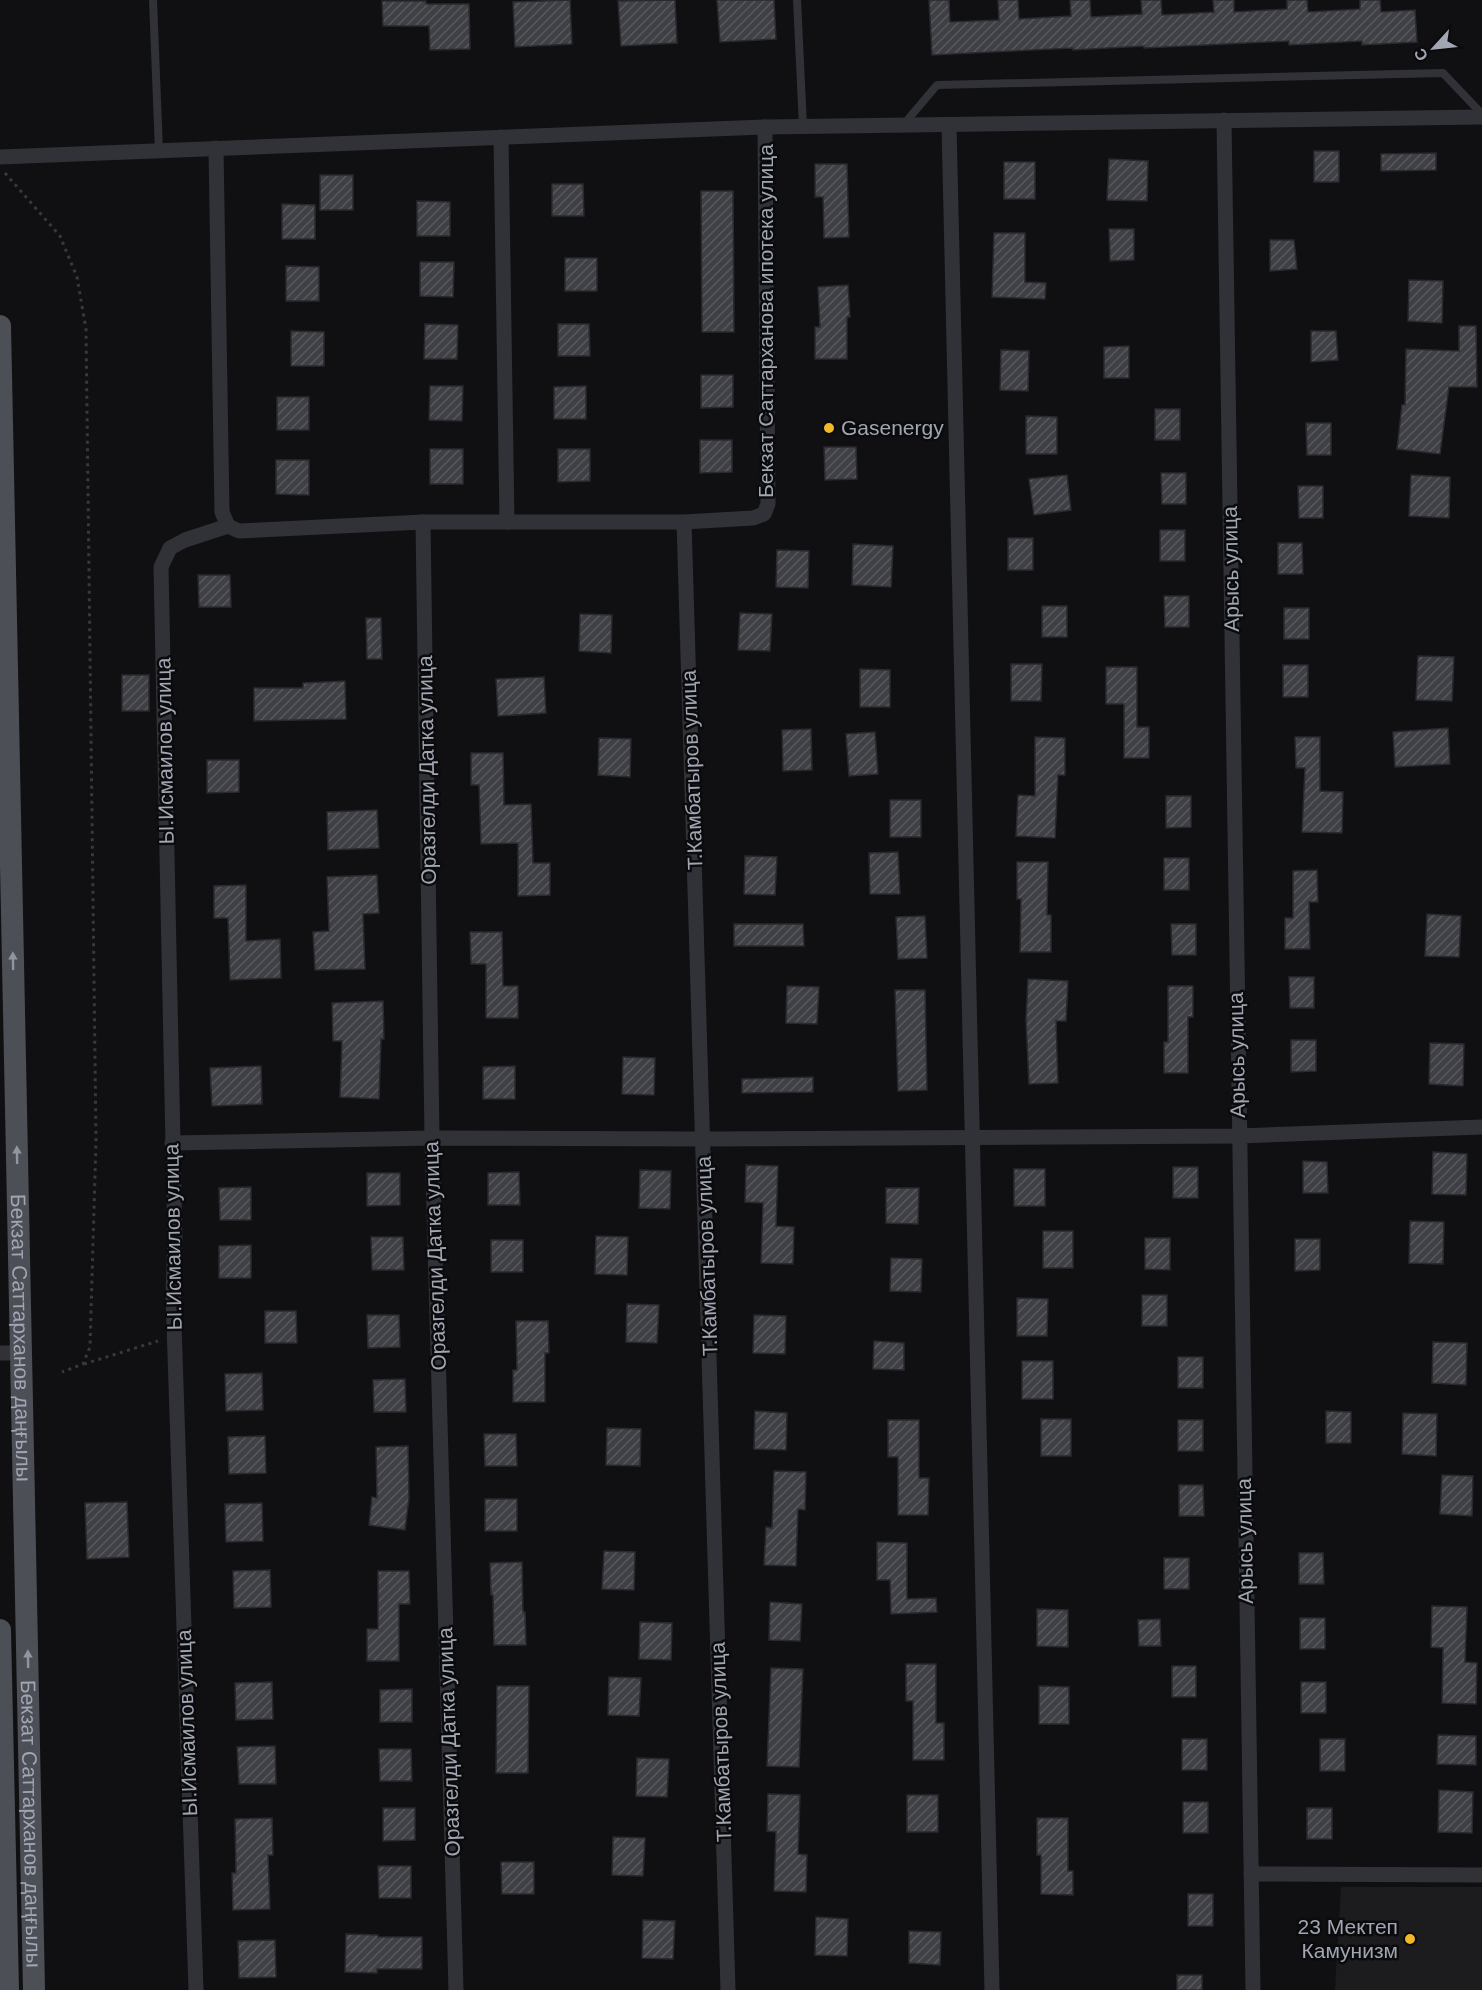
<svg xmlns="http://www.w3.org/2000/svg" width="1482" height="1990" viewBox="0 0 1482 1990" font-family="Arial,sans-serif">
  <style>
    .built { fill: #1c1c1f }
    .building { fill: url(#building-hatch); stroke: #2a2a2e; stroke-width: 1.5 }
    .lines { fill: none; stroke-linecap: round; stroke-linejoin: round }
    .path { stroke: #37393e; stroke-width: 3; stroke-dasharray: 3 4.5; stroke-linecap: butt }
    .lane { stroke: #313237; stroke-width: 8 }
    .street { stroke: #313237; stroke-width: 15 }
    .primary { stroke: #4d4f56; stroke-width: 22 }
    .oneway { fill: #9095a0 }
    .poi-dot { fill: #f1b828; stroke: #0b0b0d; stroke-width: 2 }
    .labels { text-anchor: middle; stroke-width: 5; stroke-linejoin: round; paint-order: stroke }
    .street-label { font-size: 21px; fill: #a1a6b3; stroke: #0b0b0d }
    .poi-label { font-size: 21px; fill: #a1a6b3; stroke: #0b0b0d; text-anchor: start }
  </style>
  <defs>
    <pattern id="building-hatch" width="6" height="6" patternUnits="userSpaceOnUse" patternTransform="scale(1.5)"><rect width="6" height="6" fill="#3f4045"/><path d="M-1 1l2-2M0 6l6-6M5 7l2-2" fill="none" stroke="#58595d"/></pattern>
  </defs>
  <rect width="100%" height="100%" fill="#101012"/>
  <!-- built -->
  <path class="built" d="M1341 1887H1482V1990H1335Z"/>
  <!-- building -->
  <g class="building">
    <path d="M570 0 572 44 515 47 513 2Z"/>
    <path d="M675 0 677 43 621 46 618 1Z"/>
    <path d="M717 0H774L776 39 720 42Z"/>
    <path d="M929 0H949L950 22 999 20 998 0H1018L1019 19 1071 16 1070 0H1090L1091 17 1142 14 1141 0H1161L1162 15 1214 12 1213 0H1234V12L1287 9V0H1307L1308 12 1360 9V0H1380L1381 12 1415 10 1417 42 1362 45V41L1289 45V41L1144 48V46L1073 50V48L932 55Z"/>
    <path d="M382 1H426V4H469L470 49 430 50 429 26H383Z"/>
    <rect x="1314" y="151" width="25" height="31"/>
    <path d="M1436 153V170L1381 171V154Z"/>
    <path d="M1109 159 1148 161 1147 201 1107 200Z"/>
    <rect x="1004" y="162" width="31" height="37"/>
    <path d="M815 164H847L849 237 824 238 823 197H815Z"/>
    <rect x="320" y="175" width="33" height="35"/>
    <path d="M552 184H583L584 216H552Z"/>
    <path d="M701 191H733L734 332H702Z"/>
    <path d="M417 201 450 202V236H417Z"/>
    <path d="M282 204 315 205V239H282Z"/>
    <path d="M1109 229H1134V260L1110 261Z"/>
    <path d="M994 233H1025V282L1046 283 1045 299 992 297Z"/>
    <path d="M1270 240H1294L1297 269 1270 271Z"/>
    <rect x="565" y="258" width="32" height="33"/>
    <path d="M420 262H454L453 297 420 296Z"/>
    <path d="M286 266 319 267V301H286Z"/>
    <path d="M1409 280 1443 281 1442 323 1408 321Z"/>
    <path d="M848 285 850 317H847V359H815V327H820L818 287Z"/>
    <path d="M425 324 458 325 457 359H424Z"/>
    <path d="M558 324H589L590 356H558Z"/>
    <path d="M1459 326H1476L1477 387H1449L1440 454 1397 449 1402 405H1405L1406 349 1459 351Z"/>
    <path d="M291 331 324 332V366H291Z"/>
    <path d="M1311 331H1336L1338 360 1311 362Z"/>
    <path d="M1129 346V378H1104V347Z"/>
    <path d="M1001 350 1029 351 1028 391 1000 390Z"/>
    <path d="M701 375H733V407L701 408Z"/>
    <path d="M430 386H463L462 421 429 420Z"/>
    <path d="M586 386V419H554V387Z"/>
    <rect x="277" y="397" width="32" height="33"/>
    <rect x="1155" y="409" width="25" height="31"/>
    <path d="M1026 416 1057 417V454H1026Z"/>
    <path d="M1306 423H1331V455H1307Z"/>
    <path d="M700 440H732V472L700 473Z"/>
    <path d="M824 447H856L857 479 825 480Z"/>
    <rect x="430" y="449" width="33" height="35"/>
    <path d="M558 449H590V481L558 482Z"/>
    <path d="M276 460H309V495L276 494Z"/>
    <path d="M1161 473H1186V504H1162Z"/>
    <path d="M1067 475 1071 510 1034 515 1029 479Z"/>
    <path d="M1411 475 1450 477 1449 518 1409 516Z"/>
    <path d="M1298 486H1323V518H1299Z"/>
    <rect x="1160" y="530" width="25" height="31"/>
    <rect x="1008" y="538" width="25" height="32"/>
    <path d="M1278 543H1302L1303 574H1278Z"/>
    <path d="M853 544 893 546 891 587 852 585Z"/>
    <path d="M777 550 809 551 808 588 776 587Z"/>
    <path d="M198 575H230L231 607H199Z"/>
    <path d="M1164 596H1189V627H1165Z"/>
    <rect x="1042" y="606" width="25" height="31"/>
    <rect x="1284" y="608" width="25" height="31"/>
    <path d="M740 613 772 614 770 651 738 650Z"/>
    <path d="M580 614 612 615 611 653 579 651Z"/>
    <path d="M366 618H381L382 659H367Z"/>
    <path d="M1418 656 1454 657 1452 701 1416 700Z"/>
    <path d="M1011 664H1042L1041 701H1011Z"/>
    <rect x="1283" y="665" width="25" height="32"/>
    <path d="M1106 667H1137V727H1149V758H1124V704H1106Z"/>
    <path d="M860 669 890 670V707H860Z"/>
    <rect x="122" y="675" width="27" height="36"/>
    <path d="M544 677 546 713 498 716 496 679Z"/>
    <path d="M345 681 346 719 254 721V688H303V683Z"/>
    <path d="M1448 728 1450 764 1395 767 1393 732Z"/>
    <path d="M811 729 812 770 783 771 782 730Z"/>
    <path d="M875 732 878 774 849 776 846 734Z"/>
    <path d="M1035 737 1065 738V775H1058L1055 838 1016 836 1018 795 1035 796Z"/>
    <path d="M1295 737H1320V791L1343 792 1342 833 1302 832 1305 768H1296Z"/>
    <path d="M599 738 631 739 630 777 598 775Z"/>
    <path d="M471 753H503L504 805 531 804 533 863H550V895L518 896V843L481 844 479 785H471Z"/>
    <path d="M207 760H239V792L207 793Z"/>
    <path d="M1166 796H1191V827L1166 828Z"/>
    <rect x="890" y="800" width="31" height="37"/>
    <path d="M377 810 379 848 328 850 327 812Z"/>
    <path d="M898 852 900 894H870L869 853Z"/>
    <path d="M745 856 777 857 775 895 744 894Z"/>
    <rect x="1164" y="858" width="25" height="32"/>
    <path d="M1017 862H1048L1047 915H1051V952H1020L1021 899H1017Z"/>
    <path d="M1317 870 1318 902H1309L1310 949H1285V918H1293V871Z"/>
    <path d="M377 875 379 913 363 914 365 969 315 970 313 932 329 931 327 877Z"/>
    <path d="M246 885V941L280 939 281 978 230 980 228 918H214V886Z"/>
    <path d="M1427 914 1461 916 1459 957 1425 956Z"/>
    <path d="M925 916 927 958 898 959 896 917Z"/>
    <path d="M734 924H803L804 946H734Z"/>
    <path d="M1171 924H1196V955H1172Z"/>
    <path d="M470 932H502L503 986H518V1018H486V964H471Z"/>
    <path d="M1289 977H1314V1008H1290Z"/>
    <path d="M1028 979 1068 981 1066 1021H1056L1058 1083 1029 1084 1026 1020Z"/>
    <path d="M787 986 819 987 817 1024 786 1023Z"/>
    <path d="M1168 986H1193V1017H1188V1073H1164V1042H1168Z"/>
    <path d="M895 990H925L927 1090 898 1091Z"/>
    <path d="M383 1001 384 1039H381L379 1099 340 1097 342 1041H333L332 1003Z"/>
    <path d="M1291 1040H1316V1071L1291 1072Z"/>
    <path d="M1430 1043 1464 1044 1463 1086 1429 1084Z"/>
    <path d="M623 1057 655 1058 654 1095 622 1094Z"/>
    <path d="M261 1066 262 1104 212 1106 210 1068Z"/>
    <path d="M515 1066V1099H483V1067Z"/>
    <path d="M813 1077V1092L742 1093V1079Z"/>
    <path d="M1433 1152 1467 1154 1466 1195 1432 1194Z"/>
    <path d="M1303 1161 1327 1162 1328 1193H1303Z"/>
    <path d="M746 1165 778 1166 776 1226 794 1227 793 1264 761 1263 763 1203 745 1202Z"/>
    <rect x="1173" y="1167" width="25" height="31"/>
    <rect x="1014" y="1169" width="31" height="37"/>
    <path d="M640 1170 671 1171 670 1209 639 1208Z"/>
    <path d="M519 1172 520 1205H488V1173Z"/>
    <path d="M367 1173H400V1205L367 1206Z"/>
    <path d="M251 1187V1220H220L219 1188Z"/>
    <path d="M886 1188H919L918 1224 886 1223Z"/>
    <path d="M1410 1221 1444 1222 1443 1264 1409 1263Z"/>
    <rect x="1043" y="1231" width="30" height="37"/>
    <path d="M596 1236 628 1237 627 1275 595 1274Z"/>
    <path d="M371 1237H403L404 1270H372Z"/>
    <path d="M1145 1238H1170V1270L1145 1269Z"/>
    <path d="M1295 1239H1320V1270L1295 1271Z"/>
    <rect x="491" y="1240" width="32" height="32"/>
    <path d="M251 1245V1278H219V1246Z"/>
    <path d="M891 1258 922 1259 921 1292 890 1291Z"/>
    <rect x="1142" y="1295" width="25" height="31"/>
    <path d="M1017 1298 1048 1299 1047 1336H1017Z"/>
    <path d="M627 1304 659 1305 657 1343 626 1342Z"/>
    <path d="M265 1311H296L297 1343H265Z"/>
    <path d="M367 1315H399L400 1347 368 1348Z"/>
    <path d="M754 1315 786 1316 785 1354 753 1353Z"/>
    <path d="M516 1321H548L549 1353H545V1402H513V1370H517Z"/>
    <path d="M874 1341 904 1343V1370L873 1369Z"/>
    <path d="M1433 1342 1467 1343 1466 1385 1432 1383Z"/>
    <rect x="1178" y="1357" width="25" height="31"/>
    <rect x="1022" y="1361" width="31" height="38"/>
    <path d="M262 1373 263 1410 226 1411 225 1374Z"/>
    <path d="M405 1379 406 1412H374L373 1380Z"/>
    <path d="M755 1411 787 1413 786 1450 754 1449Z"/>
    <path d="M1326 1411 1351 1412V1443H1326Z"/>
    <path d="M1403 1413 1437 1414 1436 1456 1402 1454Z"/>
    <rect x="1041" y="1419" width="30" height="37"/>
    <path d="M888 1420H919V1478H929L928 1515H898V1457H888Z"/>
    <rect x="1178" y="1420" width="25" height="31"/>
    <path d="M607 1428 641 1429 640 1466 606 1465Z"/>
    <path d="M484 1434H516L517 1466H485Z"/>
    <path d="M265 1436 266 1473 229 1474 228 1437Z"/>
    <path d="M408 1446 409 1498 405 1530 369 1525 372 1497 377 1498 376 1447Z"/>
    <path d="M774 1471 806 1472 805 1510 798 1509 796 1566 764 1565 766 1527 772 1528Z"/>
    <path d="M1442 1475 1473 1476 1472 1516 1440 1514Z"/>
    <path d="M1179 1485H1203L1204 1516H1179Z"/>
    <rect x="485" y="1499" width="32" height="32"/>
    <path d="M127 1502 129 1557 87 1559 85 1503Z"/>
    <path d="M262 1503 263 1541 226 1542 225 1504Z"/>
    <path d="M877 1542 907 1543V1599L936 1598 937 1612 891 1614 890 1580H877Z"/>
    <path d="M604 1551 635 1552 634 1590 602 1589Z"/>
    <path d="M1299 1553H1323L1324 1584H1299Z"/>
    <rect x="1164" y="1558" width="25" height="31"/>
    <path d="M522 1562 523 1612H525L526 1645H494L493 1595H491L490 1563Z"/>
    <path d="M270 1570 271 1607 234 1608 233 1571Z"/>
    <path d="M378 1571H409L410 1604H399V1661H367V1629H378Z"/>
    <path d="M770 1602 802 1604 800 1641 769 1640Z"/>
    <path d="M1432 1606 1467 1607 1465 1662 1477 1663 1476 1704 1442 1703 1443 1648 1431 1647Z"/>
    <path d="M1037 1609 1068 1610V1647L1037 1646Z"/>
    <rect x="1300" y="1618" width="25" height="31"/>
    <path d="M1160 1619 1161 1646H1139L1138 1620Z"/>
    <path d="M640 1622 672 1623 671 1660 639 1659Z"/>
    <path d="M906 1664H936V1723H944V1760H913V1701H906Z"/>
    <rect x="1172" y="1666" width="24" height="31"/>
    <path d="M771 1668 803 1669 799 1767 767 1766Z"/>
    <path d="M609 1677 641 1678 639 1716 608 1715Z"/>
    <path d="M272 1682 273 1719 236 1720 235 1683Z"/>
    <rect x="1301" y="1682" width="25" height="31"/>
    <path d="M497 1686H529L528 1773H496Z"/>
    <path d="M1039 1686 1069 1687V1724H1039Z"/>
    <path d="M412 1689V1722H380V1690Z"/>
    <path d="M1438 1735 1476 1736V1765L1437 1764Z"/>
    <rect x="1182" y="1739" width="25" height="31"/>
    <rect x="1320" y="1739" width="25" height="32"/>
    <path d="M275 1746 276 1784H239L237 1747Z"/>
    <path d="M379 1749H411L412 1781H380Z"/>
    <path d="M637 1758 669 1759 667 1797 636 1796Z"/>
    <path d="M1439 1790 1473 1792 1472 1833 1438 1832Z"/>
    <path d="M768 1794 800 1795 798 1854 807 1855 806 1892 774 1891 776 1832 767 1831Z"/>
    <rect x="907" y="1795" width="31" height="37"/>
    <rect x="1183" y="1802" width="25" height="31"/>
    <path d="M383 1808H415V1840L383 1841Z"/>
    <rect x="1307" y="1808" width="25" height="31"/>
    <path d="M272 1818 273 1855H268L270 1909 233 1910 232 1873H236L235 1819Z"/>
    <path d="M1037 1818H1068V1871H1073V1895L1041 1894V1855H1037Z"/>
    <path d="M613 1837 645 1838 643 1876 612 1875Z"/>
    <path d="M501 1862H534V1894H502Z"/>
    <path d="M378 1866H411V1898H379Z"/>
    <rect x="1188" y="1894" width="25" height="32"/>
    <path d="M816 1917 848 1919 847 1956 815 1955Z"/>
    <path d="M643 1920 675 1921 673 1959 642 1958Z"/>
    <path d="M909 1931 941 1932 940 1965 909 1963Z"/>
    <path d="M346 1934 378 1935V1937H422V1969H377V1973L345 1972Z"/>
    <path d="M275 1940 276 1977 239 1978 238 1941Z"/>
    <rect x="1177" y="1975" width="25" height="15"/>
  </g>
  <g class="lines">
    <!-- path -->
    <g class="path">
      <path d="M5 173 60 236 77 277 86 329 96 1141 90 1347 83 1364 62 1372"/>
      <path d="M84 1364 158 1341"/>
    </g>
    <!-- lane -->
    <g class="lane">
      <path d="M153 0 159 151"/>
      <path d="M797 0 803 126"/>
      <path d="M904 124 937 85 1443 73 1482 114"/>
    </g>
    <!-- street -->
    <g class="street">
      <path d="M1224 120 1253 1990"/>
      <path d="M949 125 992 1990"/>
      <path d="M501 137 507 522"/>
      <path d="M216 148 222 512 228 526"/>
      <path d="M0 157 765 127 1482 117"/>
      <path d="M423 522 432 1138 456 1990"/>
      <path d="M684 522 728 1990"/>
      <path d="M228 526 239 531 423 522H684L753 518 764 514 768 504 765 127"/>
      <path d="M172 1143 432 1138 704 1139 1239 1136 1482 1127"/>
      <path d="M0 1353H21"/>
      <path d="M1251 1874 1482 1875"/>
      <path d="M196 1990 173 1294 175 1240 161 567 170 548 185 540 228 526"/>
    </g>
    <!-- primary -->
    <g class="primary">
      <path id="s1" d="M0 326 34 1990"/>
      <path d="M0 1630 8 1990"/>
    </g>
  </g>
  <!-- one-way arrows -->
  <defs><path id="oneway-solid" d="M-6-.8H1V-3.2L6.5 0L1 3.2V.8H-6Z" transform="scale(1.5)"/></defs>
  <g class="oneway">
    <use href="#oneway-solid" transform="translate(13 961) rotate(-91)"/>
    <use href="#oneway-solid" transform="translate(17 1155) rotate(-91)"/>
    <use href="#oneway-solid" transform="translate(28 1659) rotate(-91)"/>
  </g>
  <!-- markers -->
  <g class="poi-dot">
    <circle cx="829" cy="428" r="6"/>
    <circle cx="1410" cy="1939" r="6"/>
  </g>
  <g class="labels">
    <!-- street labels -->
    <g class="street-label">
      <text transform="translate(766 321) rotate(-90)" y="7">Бекзат Саттарханова ипотека улица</text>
      <text transform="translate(1231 569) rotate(-91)" y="7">Арысь улица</text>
      <text transform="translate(165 751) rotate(-91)" y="7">Ы.Исмаилов улица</text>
      <text transform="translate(427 770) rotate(-91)" y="7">Оразгелди Датка улица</text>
      <text transform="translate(692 770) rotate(-92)" y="7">Т.Камбатыров улица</text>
      <text transform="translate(1237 1055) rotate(-91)" y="7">Арысь улица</text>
      <text transform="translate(173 1237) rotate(-91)" y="7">Ы.Исмаилов улица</text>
      <text transform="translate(435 1256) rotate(-92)" y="7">Оразгелди Датка улица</text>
      <text transform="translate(707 1256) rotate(-92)" y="7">Т.Камбатыров улица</text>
      <text dy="7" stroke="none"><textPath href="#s1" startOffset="1012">Бекзат Саттарханов даңғылы</textPath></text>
      <text transform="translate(1245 1541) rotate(-91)" y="7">Арысь улица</text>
      <text transform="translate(187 1723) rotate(-92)" y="7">Ы.Исмаилов улица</text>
      <text transform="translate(449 1742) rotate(-92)" y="7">Оразгелди Датка улица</text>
      <text transform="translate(721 1742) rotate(-92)" y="7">Т.Камбатыров улица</text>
      <text dy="7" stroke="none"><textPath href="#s1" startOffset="1498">Бекзат Саттарханов даңғылы</textPath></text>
    </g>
    <!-- poi labels -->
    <g class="poi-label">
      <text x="841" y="435">Gasenergy</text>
      <text x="1398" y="1934" text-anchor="end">23 Мектеп<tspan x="1398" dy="24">Камунизм</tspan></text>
    </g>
  </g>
  <!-- north arrow -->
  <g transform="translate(1434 48) rotate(243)" stroke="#0b0b0d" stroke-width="4.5" paint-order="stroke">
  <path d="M0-4.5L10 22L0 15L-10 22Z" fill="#a1a6b3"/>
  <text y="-9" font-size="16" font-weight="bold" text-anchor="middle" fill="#a1a6b3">С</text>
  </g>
</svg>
